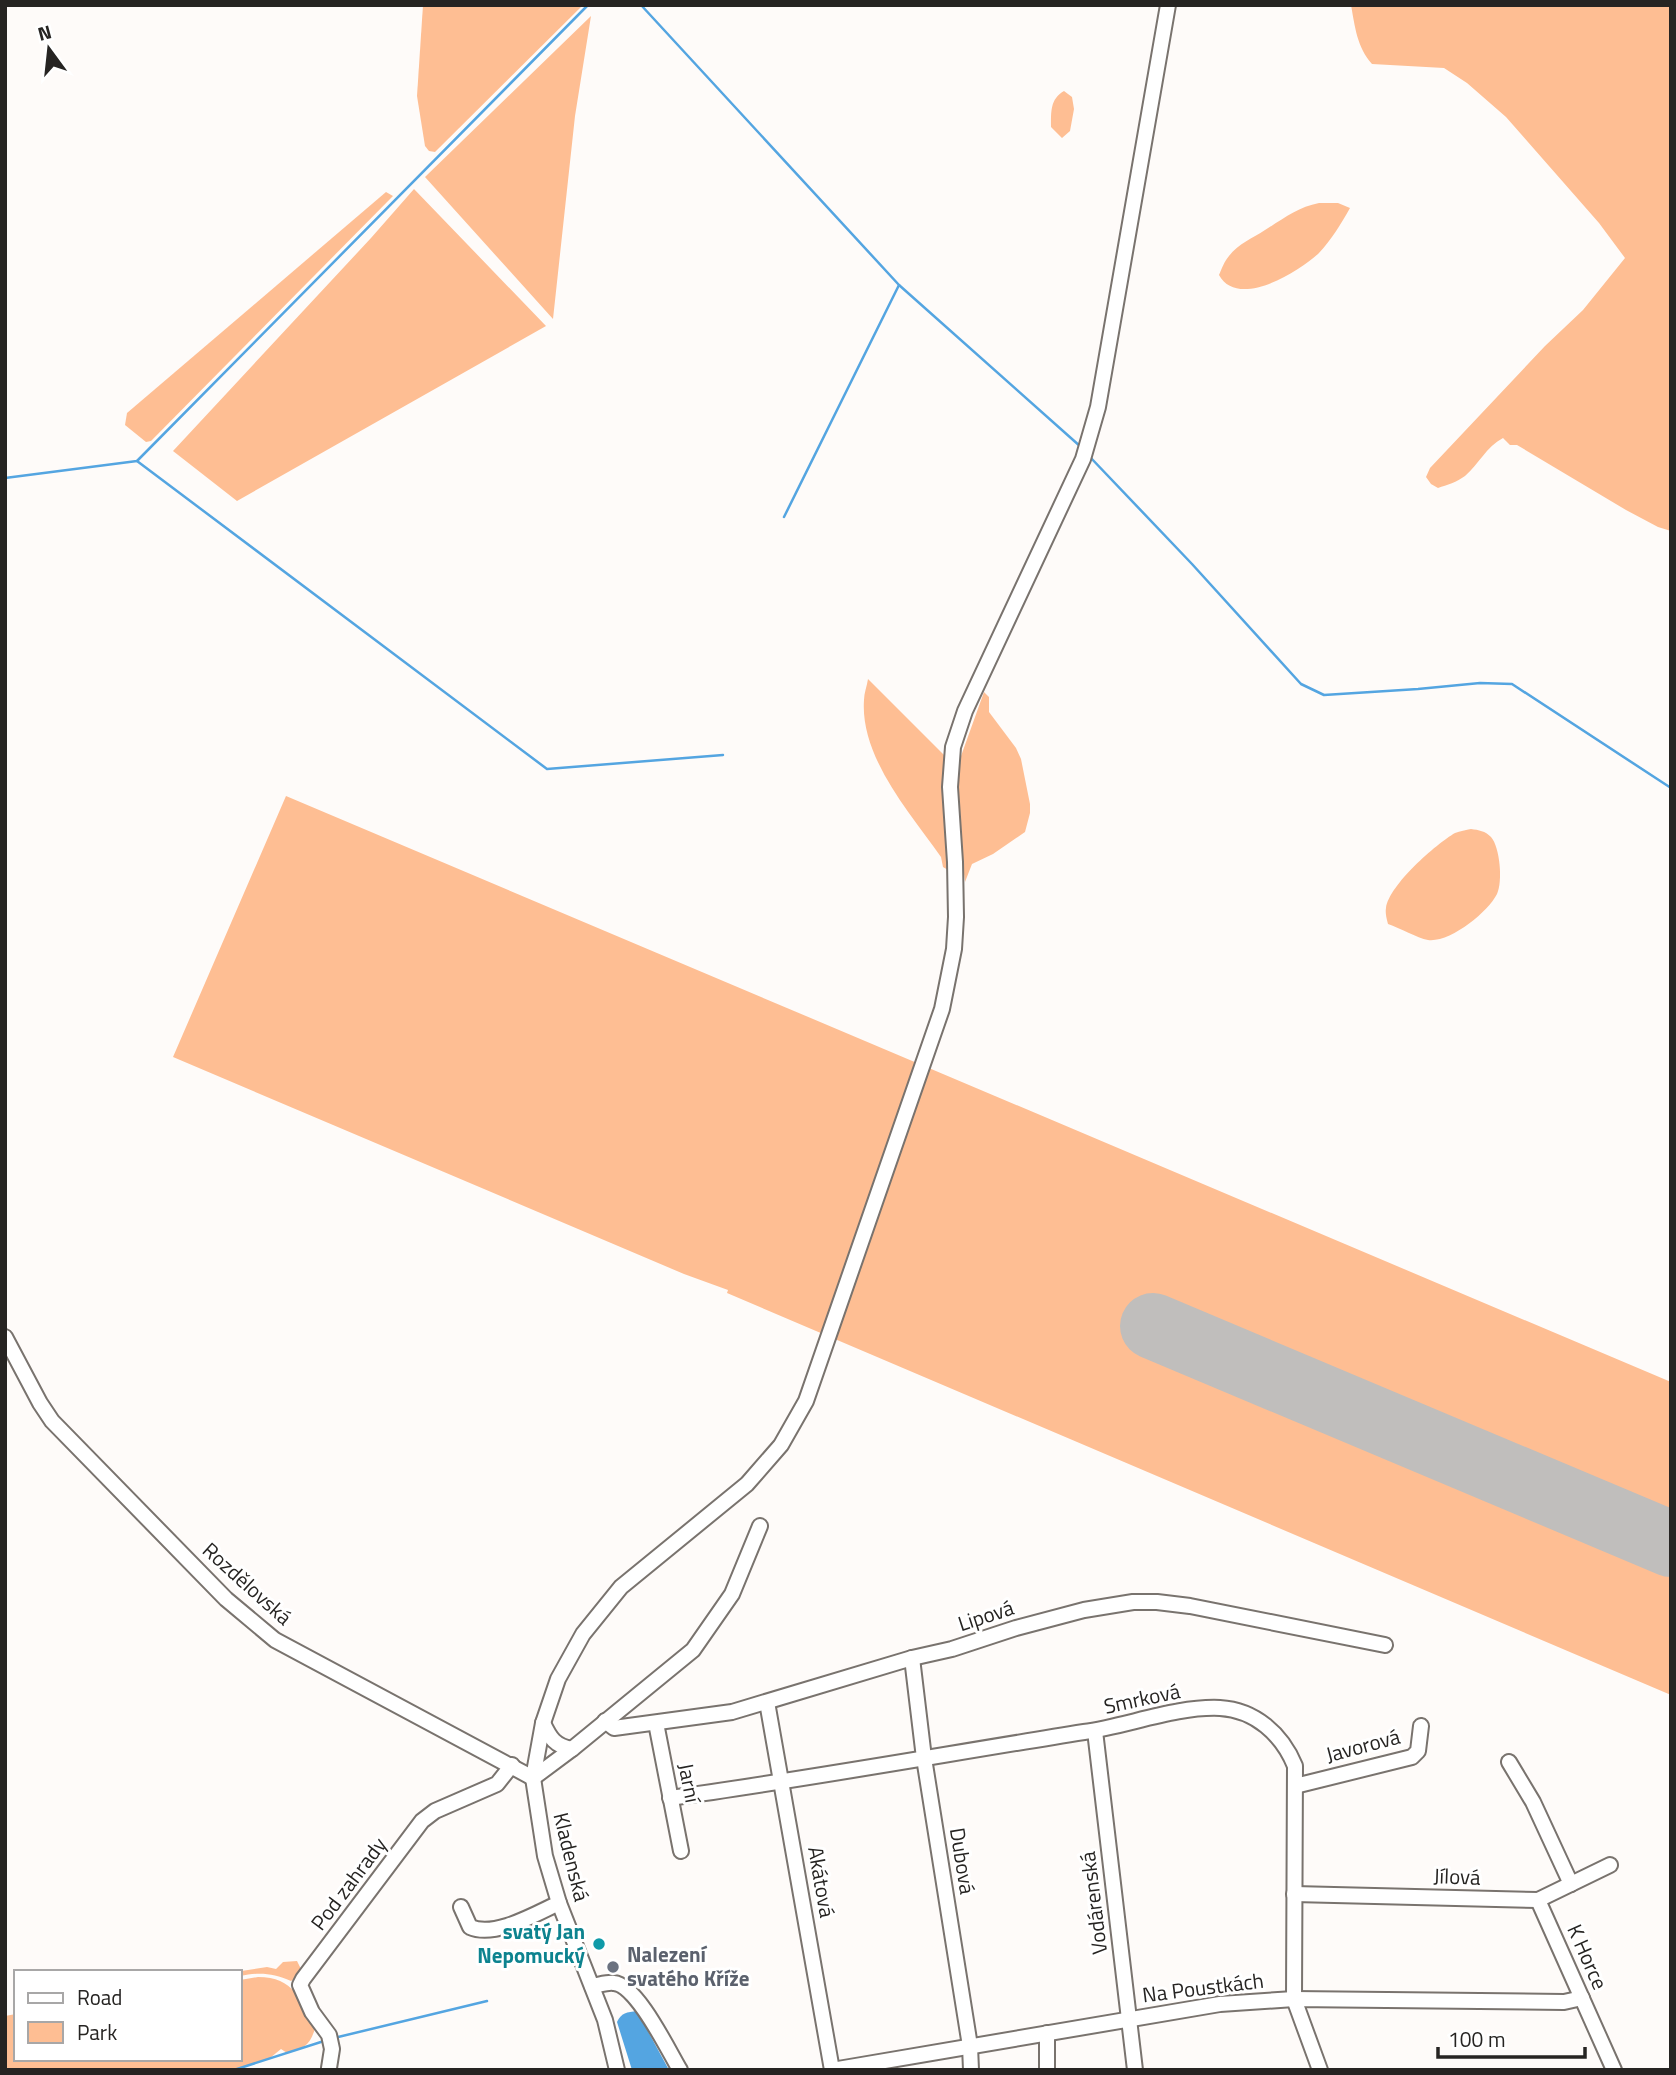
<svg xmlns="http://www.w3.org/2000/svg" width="1676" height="2075" viewBox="0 0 1676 2075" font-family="'Titillium Web',sans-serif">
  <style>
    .green { fill: #febe93 }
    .water { fill: #54a5e1 }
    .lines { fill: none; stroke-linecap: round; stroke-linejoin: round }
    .stream { stroke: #54a5e1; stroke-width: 2.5 }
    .runway { stroke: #c0bebc; stroke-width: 66 }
    .minor-casing { stroke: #79736e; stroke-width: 18 }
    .minor { stroke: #fff; stroke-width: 14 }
    .culture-dot { fill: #0f9aa8; stroke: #fff; stroke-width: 2.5 }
    .worship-dot { fill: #6b7280; stroke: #fff; stroke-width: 2.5 }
    .labels { text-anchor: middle; stroke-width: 6; stroke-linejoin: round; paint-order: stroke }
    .street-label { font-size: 21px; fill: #262422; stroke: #fff }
    .culture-label { font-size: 21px; font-weight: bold; fill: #0d838f; stroke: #fff; text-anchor: end }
    .worship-label { font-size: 21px; font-weight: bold; fill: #5b616d; stroke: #fff; text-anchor: start }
  </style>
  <rect width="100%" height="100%" fill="#fefbf9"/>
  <!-- green -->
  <g class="green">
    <path d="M423 5H583L435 152 429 151 425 146 417 96Z"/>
    <path d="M1351 5H1671V531L1658 527 1626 510 1517 445H1510L1503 438C1486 447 1479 464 1465 476 1457 482 1447 485 1438 488L1431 484 1426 477 1430 468 1545 346 1583 310 1625 258 1599 223 1506 117 1467 83 1444 68 1372 64C1357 47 1355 27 1351 5Z"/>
    <path d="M591 16 575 116 553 319 425 177Z"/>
    <path d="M1064 91 1072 97 1074 109 1070 131 1062 138 1051 127C1051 112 1050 99 1064 91Z"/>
    <path d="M414 189 546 326 237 501 173 451 371 238Z"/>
    <path d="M386 192 393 196 151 441 146 442 125 425 127 413Z"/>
    <path d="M1319 203H1338L1350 208C1341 224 1332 239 1319 253 1300 271 1238 310 1219 275 1222 268 1224 262 1229 256 1238 244 1253 238 1265 230 1283 219 1298 207 1319 203Z"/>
    <path d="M868 679 944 755V821L948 870 943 867 941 857C910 813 860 757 864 700 864 693 867 686 868 679Z"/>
    <path d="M984 692 989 697V712L1016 748 1021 759 1030 804V813L1025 832 993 854 972 864 965 882 955 800 956 770Z"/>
    <path d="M286 796 1671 1382V1695L727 1293 728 1290 684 1274 173 1057Z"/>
    <path d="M1471 829C1479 830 1485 831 1491 837 1500 847 1503 882 1497 894 1488 912 1450 943 1428 940 1417 938 1400 928 1388 924 1387 920 1385 913 1386 908 1389 885 1436 844 1455 833 1460 831 1466 830 1471 829Z"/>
    <path d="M297 1961 303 1973 291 1981C273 1973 259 1972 240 1976V1972H235L267 1967 276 1969 283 1962Z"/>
    <path d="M258 1977C294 1977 301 2000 315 2028 311 2044 303 2050 287 2053L281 2049 270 2058 236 2070H5V2016L16 2014V2059H240V1980Z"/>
  </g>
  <!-- water -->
  <path class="water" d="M637 2011 669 2070H632L617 2022C621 2013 627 2012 637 2011Z"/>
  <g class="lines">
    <!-- stream -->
    <g class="stream">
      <path d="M641 5 899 285 1081 447"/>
      <path d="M1090 457 1192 564 1301 684 1324 695 1418 689 1480 683 1512 684 1671 788"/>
      <path d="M137 461 547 769 723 755"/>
      <path d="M5 478 137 461 588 5"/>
      <path d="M784 517 899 285"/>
      <path d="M334 2038 487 2001"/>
      <path d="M234 2070 324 2041"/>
    </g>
    <!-- runway -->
    <path class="runway" d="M1153 1326 1671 1544"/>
    <!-- minor casing -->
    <g class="minor-casing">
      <g id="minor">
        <path d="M5 1337 40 1403 52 1421 226 1599 275 1640 533 1778"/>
        <path d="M912 1658 924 1758 970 2046 971 2070"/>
        <path d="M767 1702 832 2070"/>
        <path d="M605 1721 614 1728 732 1712 912 1658 952 1649 1016 1628 1084 1610 1133 1602H1157L1190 1606 1385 1645"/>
        <path d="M543 1723C550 1738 555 1746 572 1749"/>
        <path d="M656 1723 681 1851"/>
        <path d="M1095 1731 1135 2070"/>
        <path d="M1509 1762 1533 1802 1571 1884"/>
        <path d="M533 1778 572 1749 693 1650 732 1594 760 1526"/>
        <path d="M1295 1786 1412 1757 1418 1751 1421 1726"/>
        <path d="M670 1798C808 1779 946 1754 1084 1732 1127 1726 1177 1706 1220 1708 1255 1710 1282 1734 1295 1766L1294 1999 1320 2070"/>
        <path d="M1294 1894 1538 1900 1610 1865"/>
        <path d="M1538 1900 1614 2070"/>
        <path d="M461 1907 470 1927C495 1938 535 1914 559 1903"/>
        <path d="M592 1986C599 1985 608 1982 614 1983 637 1985 668 2050 680 2070"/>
        <path d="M1047 2033V2070"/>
        <path d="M329 2068 332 2049 329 2035 312 2012 300 1985 303 1979 422 1821 435 1811 497 1784 512 1765"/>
        <path d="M617 2070 605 2020 559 1903 545 1856 533 1778 543 1723 558 1679 583 1634 621 1587 747 1484 781 1445 806 1401 942 1009 954 949 956 917 955 862 950 787 953 747 965 711 1083 459 1098 407 1168 5"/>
        <path d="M832 2070 1220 2004 1294 1999 1564 2002 1582 1998"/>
      </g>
    </g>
    <!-- minor -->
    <use href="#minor" class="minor"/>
  </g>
  <!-- markers -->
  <circle class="culture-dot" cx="599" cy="1944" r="7"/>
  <circle class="worship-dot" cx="613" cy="1967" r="7"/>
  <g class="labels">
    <!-- street labels -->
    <g class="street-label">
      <text transform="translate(247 1584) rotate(42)" y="7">Rozdělovská</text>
      <text transform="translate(986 1616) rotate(-18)" y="7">Lipová</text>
      <text transform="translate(1142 1699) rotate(-12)" y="7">Smrková</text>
      <text transform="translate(1363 1746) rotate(-15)" y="7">Javorová</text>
      <text transform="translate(689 1783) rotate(79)" y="7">Jarní</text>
      <text transform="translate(571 1857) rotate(76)" y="7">Kladenská</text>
      <text transform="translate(962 1861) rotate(81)" y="7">Dubová</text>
      <text transform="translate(1457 1877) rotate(2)" y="7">Jílová</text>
      <text transform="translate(821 1882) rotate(80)" y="7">Akátová</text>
      <text transform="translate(349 1884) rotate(-53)" y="7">Pod zahrady</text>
      <text transform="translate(1094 1903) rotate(-97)" y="7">Vodárenská</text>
      <text transform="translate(1587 1957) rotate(66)" y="7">K Horce</text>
      <text transform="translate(1203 1988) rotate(-7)" y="7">Na Poustkách</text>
    </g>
    <!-- culture labels -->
    <g class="culture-label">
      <text x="585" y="1939">svatý Jan<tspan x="585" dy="24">Nepomucký</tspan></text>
    </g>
    <!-- worship labels -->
    <g class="worship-label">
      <text x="627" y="1962">Nalezení<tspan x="627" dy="24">svatého Kříže</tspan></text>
    </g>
  </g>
  <!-- border -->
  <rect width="1676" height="2075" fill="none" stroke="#262422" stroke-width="14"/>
  <!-- legend -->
  <rect x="14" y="1970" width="228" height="91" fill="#ffffff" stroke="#a8a7a7" stroke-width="2"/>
  <rect x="28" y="1993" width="35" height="10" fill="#ffffff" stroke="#a8a7a7" stroke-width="2"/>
  <text x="77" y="2005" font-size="21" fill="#262422">Road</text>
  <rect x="28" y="2022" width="35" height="21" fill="#febe93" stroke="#a8a7a7" stroke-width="2"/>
  <text x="77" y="2040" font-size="21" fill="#262422">Park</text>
  <!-- north arrow -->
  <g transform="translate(49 49) rotate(345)" stroke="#ffffff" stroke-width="5" paint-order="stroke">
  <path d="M0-5L12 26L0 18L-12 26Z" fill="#262422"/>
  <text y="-10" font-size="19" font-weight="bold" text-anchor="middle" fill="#262422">N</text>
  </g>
  <!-- scale -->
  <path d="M1438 2047v10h147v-10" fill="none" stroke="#262422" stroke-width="3.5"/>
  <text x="1448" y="2047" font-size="21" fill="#262422" stroke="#ffffff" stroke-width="5" paint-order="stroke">100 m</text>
</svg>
